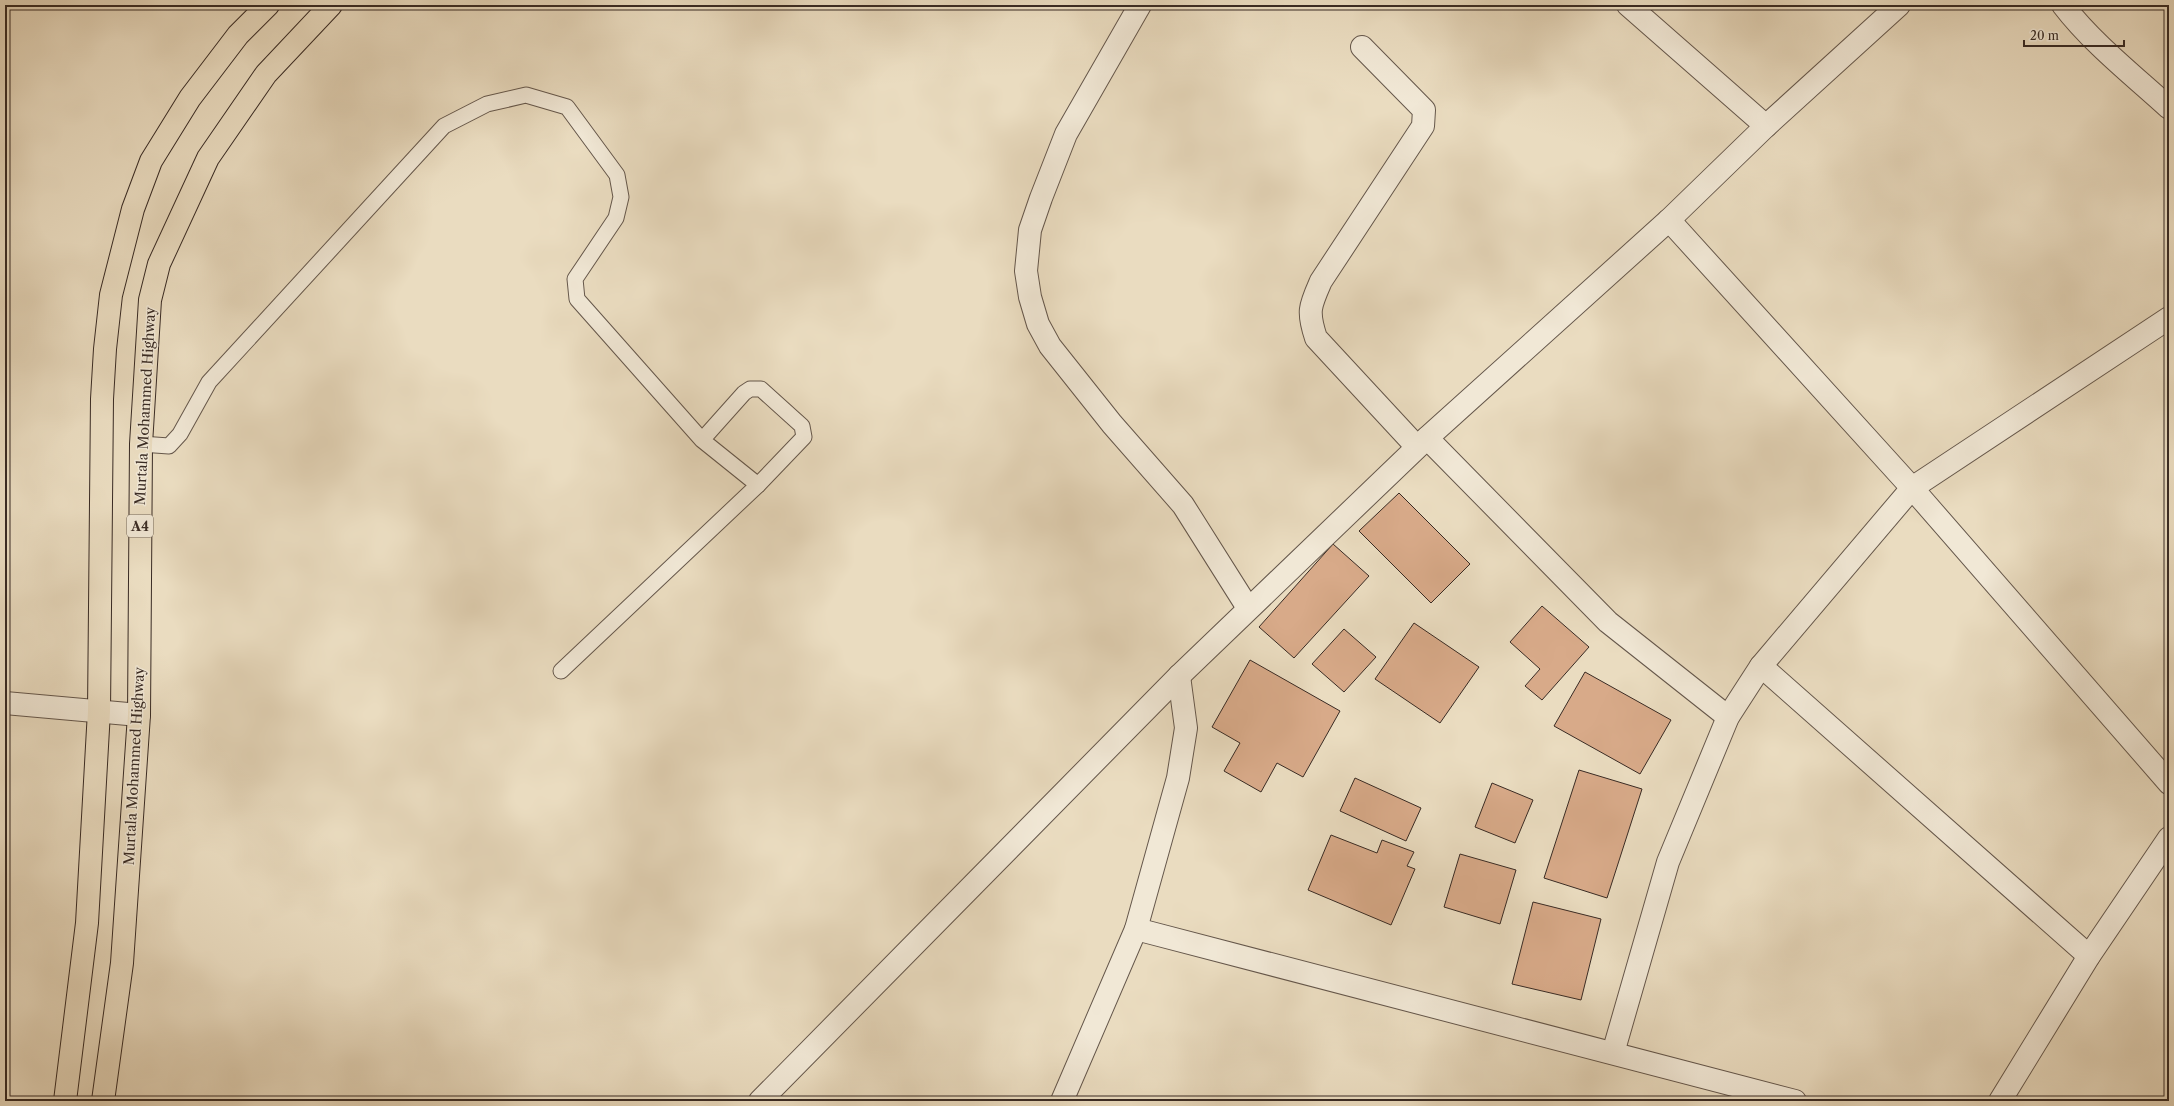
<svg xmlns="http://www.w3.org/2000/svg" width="2174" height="1106" viewBox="0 0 2174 1106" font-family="'Libre Caslon Text',serif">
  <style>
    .building { fill: #d8aa89; stroke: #392b24 }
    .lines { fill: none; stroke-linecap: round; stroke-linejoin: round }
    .service-casing { stroke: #65574b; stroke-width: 17 }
    .minor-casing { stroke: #65574b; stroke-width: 24 }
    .tertiary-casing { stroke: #65574b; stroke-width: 24 }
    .trunk-casing { stroke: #392b24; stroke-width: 24 }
    .service { stroke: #f1e8d6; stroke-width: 15 }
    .minor { stroke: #f1e8d6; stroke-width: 22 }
    .tertiary { stroke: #f1e8d6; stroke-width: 22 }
    .trunk { stroke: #eadcc0; stroke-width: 22 }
    .labels { text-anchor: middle; stroke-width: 3; stroke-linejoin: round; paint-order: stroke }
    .shield { fill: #f1e8d6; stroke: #706459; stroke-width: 1 }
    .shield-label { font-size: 13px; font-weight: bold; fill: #392b24 }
    .street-label { font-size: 14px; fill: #392b24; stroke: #f1e8d6 }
  </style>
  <rect width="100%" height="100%" fill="#eadcc0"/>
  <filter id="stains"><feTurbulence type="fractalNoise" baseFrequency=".005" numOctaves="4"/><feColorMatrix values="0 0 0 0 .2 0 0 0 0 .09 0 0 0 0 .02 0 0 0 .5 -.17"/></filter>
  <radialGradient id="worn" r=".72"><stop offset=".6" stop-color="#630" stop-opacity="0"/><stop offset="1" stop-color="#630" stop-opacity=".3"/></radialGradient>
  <!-- building -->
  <g class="building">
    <path d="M1399 493 1470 564 1431 603 1359 531Z"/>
    <path d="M1333 544 1369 576 1294 658 1259 627Z"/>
    <path d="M1542 606 1589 647 1542 700 1525 686 1540 669 1510 642Z"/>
    <path d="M1414 623 1479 667 1440 723 1375 679Z"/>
    <path d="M1344 629 1376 657 1344 692 1312 664Z"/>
    <path d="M1250 660 1340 711 1303 777 1277 763 1261 792 1224 771 1240 743 1212 727Z"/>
    <path d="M1585 672 1671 720 1640 774 1554 726Z"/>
    <path d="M1579 770 1642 789 1607 898 1544 878Z"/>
    <path d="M1355 778 1421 808 1406 841 1340 811Z"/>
    <path d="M1492 783 1533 800 1515 843 1475 827Z"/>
    <path d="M1331 835 1377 853 1382 840 1414 852 1407 866 1415 869 1391 925 1308 890Z"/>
    <path d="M1460 854 1516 870 1500 924 1444 907Z"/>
    <path d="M1533 902 1601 919 1581 1000 1512 984Z"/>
  </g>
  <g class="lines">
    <!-- service casing -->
    <g class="service-casing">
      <g id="service">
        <path d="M141 444 169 446 180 434 209 382 444 126 487 104 526 95 567 107 617 175 621 197 616 218 575 279 577 299 702 440 758 485 804 437 802 426 761 389H750L744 393 702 440"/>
        <path d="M561 671 758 485"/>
      </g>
    </g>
    <!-- minor casing -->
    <g class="minor-casing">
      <g id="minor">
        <path d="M1140 5 1066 134 1041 198 1030 230 1026 271 1030 297 1038 324 1050 346 1112 424 1183 505 1248 608"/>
        <path d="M1628 5 1766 126"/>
        <path d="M2063 5C2092 43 2134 76 2169 108"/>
        <path d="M1362 47 1424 110 1423 126 1321 281C1310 306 1307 311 1316 338L1417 447"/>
        <path d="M1669 220 1912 488 2169 783"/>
        <path d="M1427 438 1608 622 1728 717"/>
        <path d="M1761 666 2089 956"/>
        <path d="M5 703 139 715"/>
        <path d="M1136 929 1795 1101"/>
        <path d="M1613 1053 1668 862 1728 717 1761 666 1912 488 2169 318"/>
        <path d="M1062 1101 1136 929 1178 778 1186 728 1179 676"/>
        <path d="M2000 1101 2089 956 2169 838"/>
      </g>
    </g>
    <!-- tertiary casing -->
    <g class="tertiary-casing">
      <path id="tertiary" d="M760 1101 1179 676 1427 438 1669 220 1766 126 1899 5"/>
    </g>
    <!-- trunk casing -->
    <g class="trunk-casing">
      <g id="trunk">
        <path d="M65 1101 87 923 99 711 102 399 105 349 111 295 133 209 151 161 190 98 238 35 268 5"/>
        <path d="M103 1101 122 963 139 715 141 444 150 300 159 264 208 158 266 74 331 5"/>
      </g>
    </g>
    <!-- service -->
    <use href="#service" class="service"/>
    <!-- minor -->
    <use href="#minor" class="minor"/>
    <!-- tertiary -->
    <use href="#tertiary" class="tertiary"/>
    <!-- trunk -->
    <use href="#trunk" class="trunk"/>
  </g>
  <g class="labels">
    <!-- shield labels -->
    <rect class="shield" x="127" y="515" width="26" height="22" rx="3"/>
    <g class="shield-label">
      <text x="140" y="531">A4</text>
    </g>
    <!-- street labels -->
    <g class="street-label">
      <text transform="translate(145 406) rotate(-87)" y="5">Murtala Mohammed Highway</text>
      <text transform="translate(134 766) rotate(-87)" y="5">Murtala Mohammed Highway</text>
    </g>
  </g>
  <!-- margin -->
  <rect width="2174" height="1106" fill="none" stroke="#eadcc0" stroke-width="20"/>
  <rect x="6" y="6" width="2162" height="1094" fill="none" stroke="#392b24" stroke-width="2"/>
  <rect x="10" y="10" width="2154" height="1086" fill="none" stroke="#392b24"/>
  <!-- scale -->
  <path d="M2024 40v6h100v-6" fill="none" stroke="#392b24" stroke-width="2"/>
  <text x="2030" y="40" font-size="12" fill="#392b24" stroke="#f1e8d6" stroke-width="3" paint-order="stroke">20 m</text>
  <rect width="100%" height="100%" filter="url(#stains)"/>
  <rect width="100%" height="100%" fill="url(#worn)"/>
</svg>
